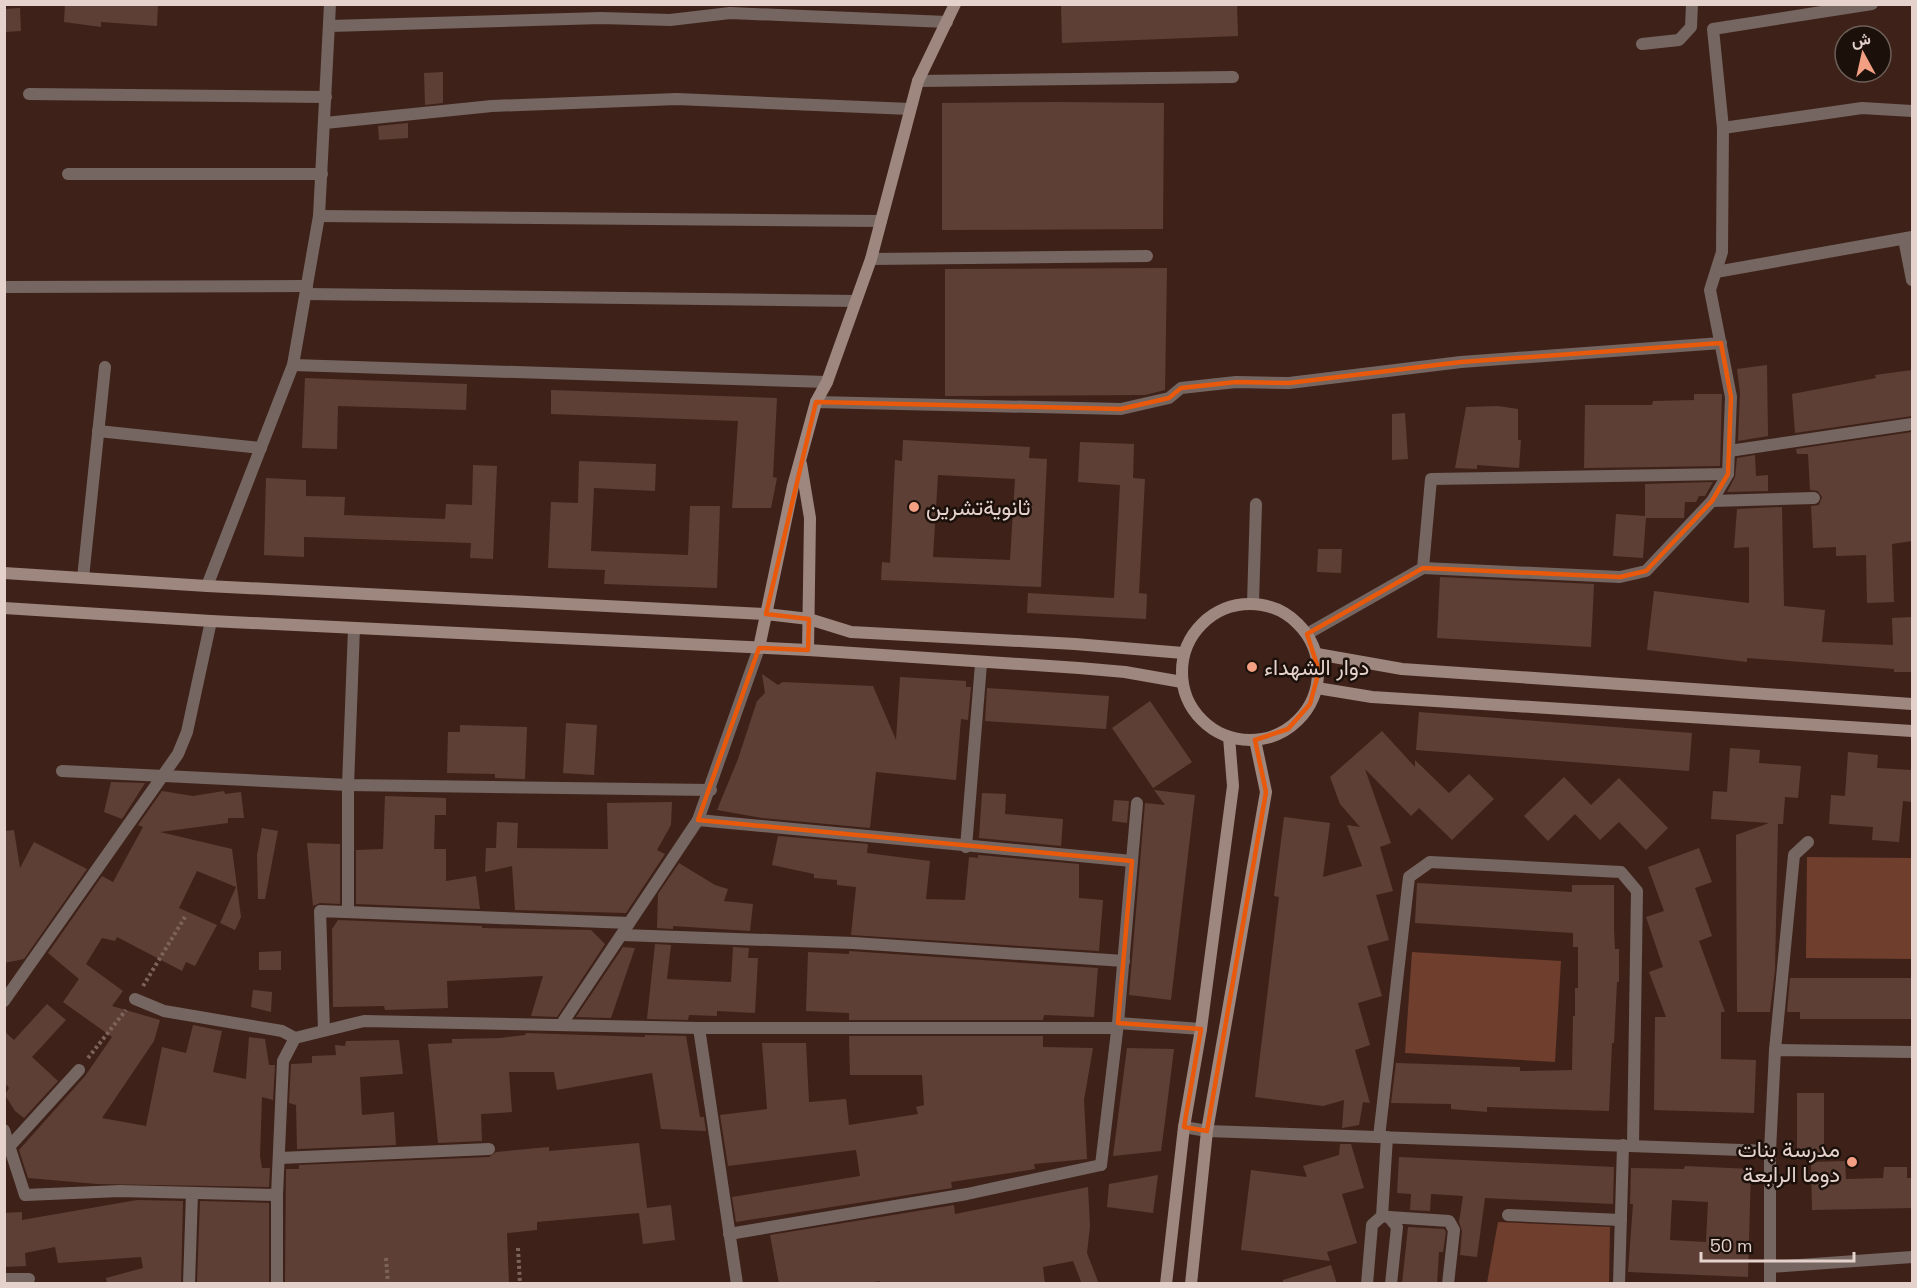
<svg xmlns="http://www.w3.org/2000/svg" width="1917" height="1288" viewBox="0 0 1917 1288" font-family="'Space Grotesk',Vazirmatn,sans-serif">
  <style>
    .green { fill: #6f3e2d }
    .building { fill: #5d3f35; fill-rule: evenodd }
    .lines { fill: none; stroke-linecap: round; stroke-linejoin: round }
    .path { stroke: #7c635c; stroke-width: 4; stroke-dasharray: 3 3; stroke-linecap: butt }
    .lane { stroke: #756661; stroke-width: 12 }
    .street { stroke: #756661; stroke-width: 12 }
    .secondary { stroke: #9e877f; stroke-width: 12 }
    .marked { fill: none; stroke: #e8590c; stroke-width: 4.5; stroke-linejoin: round }
    .poi-dot { fill: #f39f83; stroke: #1c100b; stroke-width: 2 }
    .labels { text-anchor: middle; stroke-width: 5; stroke-linejoin: round; paint-order: stroke }
    .poi-label { font-size: 22px; fill: #e5d2cc; stroke: #1c100b; text-anchor: start }
  </style>
  <rect width="100%" height="100%" fill="#3e2219"/>
  <!-- green -->
  <g class="green">
    <path d="M1807 857 1912 858V959L1806 958Z"/>
    <path d="M1412 952 1561 961 1555 1062 1405 1053Z"/>
    <path d="M1498 1222 1610 1227 1609 1283H1487Z"/>
  </g>
  <!-- building -->
  <g class="building">
    <path d="M65 4H158L157 26 101 22V27L64 22Z"/>
    <path d="M1061 4H1237L1238 36 1062 43Z"/>
    <path d="M20 8 21 31 4 32V9Z"/>
    <path d="M443 72V103L425 105 424 73Z"/>
    <path d="M1059 102 1164 103 1163 229 942 230V103Z"/>
    <path d="M408 123V138L379 140 378 126Z"/>
    <path d="M1167 268 1165 390 1145 395 945 396V269Z"/>
    <path d="M1767 365 1768 436 1738 441 1740 393 1737 369Z"/>
    <path d="M1912 370V416L1795 433 1792 394 1876 378 1875 375Z"/>
    <path d="M305 378 467 384 466 410 338 406 337 449 302 448Z"/>
    <path d="M551 390 777 398 773 477 777 478 771 508H732L738 421 551 414Z"/>
    <path d="M1694 394H1722L1720 466 1584 468 1585 405H1652L1653 401 1694 400Z"/>
    <path d="M1498 406 1518 409V440H1521L1519 468 1477 465V469L1455 468 1466 407Z"/>
    <path d="M1405 413 1408 459 1392 460V414Z"/>
    <path d="M1912 432V541L1892 544 1894 602 1867 603 1866 555 1836 556V547L1813 548 1811 506 1819 505 1822 497 1818 491 1810 490 1808 454H1797L1796 449Z"/>
    <path d="M903 440 1030 447 1029 458 1047 459 1041 587 881 580 882 562 890 563 895 460 902 461ZM938 475 1015 479 1010 560 933 557Z"/>
    <path d="M1080 442 1134 444 1133 478 1145 479 1139 593 1147 594 1146 619 1027 613 1028 593 1114 598 1120 485 1078 482Z"/>
    <path d="M1755 455 1756 476 1768 475V491L1727 492 1735 477 1737 458Z"/>
    <path d="M579 461 656 464 655 491 594 488 591 551 688 555 690 506H720L717 588 604 584 605 570 548 568 551 502 578 503Z"/>
    <path d="M473 465 497 466 493 559 470 558 471 543 304 537V557L264 555 266 478 306 480V496L345 497 344 515 445 519 446 504 472 505Z"/>
    <path d="M1713 482 1705 496H1699L1696 502H1685L1684 518H1646L1643 558 1613 556 1616 514 1645 516V484Z"/>
    <path d="M1782 507 1784 606 1825 610 1822 642 1893 645 1892 618 1912 617V672H1894V669L1747 658V662L1647 650 1654 591 1749 603V547L1734 548 1737 509Z"/>
    <path d="M1318 549H1342L1341 573 1317 572Z"/>
    <path d="M1440 577 1594 584 1591 647 1437 638Z"/>
    <path d="M762 674 778 685 783 682 873 686 896 740 900 677 966 681V687H971L968 720 961 719 956 780 876 772 870 828 762 818 717 810 738 759 757 701 765 693Z"/>
    <path d="M987 688 1109 696 1106 729 985 721Z"/>
    <path d="M1150 701 1192 762 1153 788 1112 728Z"/>
    <path d="M1419 712 1692 733 1689 771 1416 750Z"/>
    <path d="M566 723 597 725 594 775 563 773Z"/>
    <path d="M460 725 527 727 525 779 495 778V774L447 773 448 732H460Z"/>
    <path d="M1382 731 1415 767V760L1449 793 1469 774 1494 799 1452 840 1419 808 1411 816 1365 769 1391 843 1380 847 1393 891 1376 895 1389 940 1367 946 1382 996 1358 1003 1370 1045 1355 1050 1370 1103 1363 1102 1359 1125 1342 1128 1344 1100 1323 1106 1255 1097 1279 897 1274 896 1284 817 1330 823 1323 877 1362 866 1347 825 1360 827 1340 804 1330 777Z"/>
    <path d="M1730 748 1760 750 1759 763 1801 766 1798 798 1785 797 1783 824H1778L1775 970 1770 1012H1737L1736 835 1769 823 1711 819 1713 791 1727 792Z"/>
    <path d="M1848 752 1878 755 1877 768 1912 770V802L1903 801 1899 842 1872 840 1873 827 1829 824 1831 795 1845 796Z"/>
    <path d="M1564 777 1591 805 1619 778 1668 828 1646 850 1619 822 1600 840 1575 814 1548 841 1524 816Z"/>
    <path d="M111 782 145 783 122 819 104 812Z"/>
    <path d="M1154 790 1195 795 1171 1000 1129 995 1145 803 1165 805Z"/>
    <path d="M162 791 193 796 224 791 225 794 241 792 244 818H228V823L160 832 232 849 241 917 235 930 220 923 236 887 197 871 179 908 217 925 195 966 186 962 182 971 117 937 115 941 102 938 86 964 123 991 112 1006 160 1020 154 1041 102 1118 146 1126 162 1047 186 1053 193 1025 222 1031 213 1072 246 1079 249 1037 265 1039 269 1065H275L273 1100 262 1097 260 1156 262 1168H270L269 1187 97 1184 28 1178 19 1150 85 1076 112 1037 63 1002 79 979 48 953 102 876 113 882 143 827 138 825Z"/>
    <path d="M982 793 1006 794 1005 814 1063 819 1061 846 979 838Z"/>
    <path d="M385 796 446 798V815H435L434 849H446V881L476 876 480 909 356 904V850L383 849Z"/>
    <path d="M1114 800 1129 801 1127 823 1112 821Z"/>
    <path d="M672 802 671 825 657 850 665 854 626 913 515 910 512 866 485 872 486 848H496L497 822 518 823 517 848 608 849 607 803Z"/>
    <path d="M262 828 278 831 265 899H258L257 855Z"/>
    <path d="M14 830 20 868 34 842 87 869 24 959 4 963V831Z"/>
    <path d="M778 836 868 844 867 853 930 861 926 899 965 900 969 857 978 858V855L1079 864V898L1103 900 1099 951 851 935 856 887 837 885V880L814 878V874L772 865Z"/>
    <path d="M307 843 340 844V904L320 903 313 906Z"/>
    <path d="M1699 848 1712 882 1695 888 1712 936 1699 941 1725 1012H1721V1059L1756 1060 1754 1113 1654 1110 1655 1017H1666L1649 972 1663 967 1646 917 1664 911 1648 867Z"/>
    <path d="M679 863 715 885 728 889 724 901 753 904 750 931 673 926V929L657 928 658 894Z"/>
    <path d="M1417 883 1572 892V885H1614V929L1615 949H1619V982H1617L1614 1043H1612L1609 1111 1487 1107V1112L1451 1109V1104L1391 1103 1396 1063 1520 1067V1071L1572 1070 1573 1016H1575V988H1578V947H1573V933L1415 923Z"/>
    <path d="M338 920 482 926V928L591 930 605 944 557 1017 531 1016 543 976 447 981 448 1008 385 1010 384 1006 333 1007 332 929Z"/>
    <path d="M655 944 671 945 667 979 731 982 733 947 749 948 748 958H758L755 1013 717 1011V1016L689 1015 688 1020 647 1019Z"/>
    <path d="M623 947 635 948 611 1018 576 1017Z"/>
    <path d="M281 951V970H259V952Z"/>
    <path d="M849 951 1098 968 1094 1017 1044 1015 1043 1020H849V1013L806 1011 808 952 849 954Z"/>
    <path d="M1790 978H1912V1019H1800V1012H1787Z"/>
    <path d="M253 990 272 992 271 1012 251 1007Z"/>
    <path d="M47 1004 66 1020 32 1057 58 1081 24 1118 15 1111 5 1095 9 1088 4 1082V1031L14 1040Z"/>
    <path d="M526 1033 645 1037V1035L686 1036 700 1117H704L706 1131 661 1129 652 1073 557 1090 554 1072H509L512 1112 481 1114 482 1141 438 1143 428 1044 452 1043V1039L500 1038 525 1035Z"/>
    <path d="M849 1036H1043V1047L1093 1048 1084 1100 1087 1159 1034 1164 1035 1169 951 1182 952 1188 736 1222 732 1197 860 1176 856 1150 728 1166 720 1115 767 1109 762 1043H806L809 1102 846 1099 849 1125 918 1114 916 1107 924 1105 922 1075H850Z"/>
    <path d="M399 1040 403 1074 360 1077 362 1115 394 1112 396 1145 297 1149 296 1105 289 1103 291 1064 312 1063V1056L336 1055 335 1045 345 1046 346 1041Z"/>
    <path d="M1127 1048 1174 1049 1165 1121 1161 1151 1113 1156Z"/>
    <rect x="1797" y="1093" width="27" height="64"/>
    <path d="M639 1143 647 1208 671 1205 675 1240 643 1244 639 1213 537 1222V1230L507 1233 509 1284H285L286 1169H299V1165L489 1157 496 1152 549 1147V1151Z"/>
    <path d="M1340 1144H1351L1364 1188 1342 1194 1357 1243 1327 1252 1330 1261 1241 1250 1251 1170 1307 1177 1303 1166 1339 1155Z"/>
    <path d="M1399 1157 1614 1167 1613 1204 1485 1198 1477 1257 1460 1255 1462 1231 1459 1222 1463 1196 1431 1194 1430 1211 1410 1210 1411 1194 1397 1193Z"/>
    <path d="M1845 1161 1846 1179 1883 1178 1884 1167H1907V1178H1912V1208L1812 1210 1811 1162Z"/>
    <path d="M1685 1166 1751 1169 1748 1277 1628 1272 1633 1204H1630L1631 1168 1684 1169ZM1672 1200 1708 1202 1706 1242 1670 1240Z"/>
    <path d="M1158 1175 1153 1213 1107 1207 1109 1184Z"/>
    <path d="M1088 1187 1090 1226 1087 1253 1099 1284H1082L1073 1261 1043 1267 1045 1284H880V1281L863 1284H779L770 1235 954 1205 955 1214Z"/>
    <path d="M137 1200 183 1201 181 1284H107L106 1278 143 1268 141 1257 58 1263 55 1247 25 1253 26 1266 4 1267V1213L22 1212V1220Z"/>
    <path d="M200 1201 269 1203V1284H197Z"/>
    <path d="M1408 1227 1444 1229 1446 1232 1443 1252H1439L1437 1284H1402Z"/>
    <path d="M1331 1265 1337 1284H1283V1280Z"/>
  </g>
  <g class="lines">
    <!-- path -->
    <g class="path">
      <path d="M143 986 185 917"/>
      <path d="M88 1058 126 1010"/>
      <path d="M518 1248 520 1284"/>
      <path d="M386 1258 388 1284"/>
    </g>
    <!-- lane -->
    <g class="lane">
      <path d="M1642 44 1679 40 1691 27 1692 4"/>
      <path d="M68 174H322"/>
      <path d="M1712 501 1814 498"/>
      <path d="M1253 603 1256 504"/>
      <path d="M135 999 164 1011 282 1031 295 1038"/>
      <path d="M1775 1050 1794 855 1808 842"/>
      <path d="M8 1148 79 1070"/>
      <path d="M1508 1215 1621 1220"/>
      <path d="M1389 1217 1449 1221 1454 1230 1448 1284"/>
      <path d="M729 1234 967 1194 1101 1165"/>
      <path d="M189 1284 192 1193"/>
      <path d="M1619 1284 1623 1145"/>
    </g>
    <!-- street -->
    <g class="street">
      <path d="M330 26 601 18 670 20 730 13 947 22"/>
      <path d="M918 81 1233 77"/>
      <path d="M29 94 326 97"/>
      <path d="M325 123 492 106 677 99 910 109"/>
      <path d="M1723 128 1862 108 1912 111"/>
      <path d="M319 216 881 221"/>
      <path d="M1904 239 1912 280"/>
      <path d="M871 259 1147 256"/>
      <path d="M1716 272 1912 237"/>
      <path d="M4 287 307 286"/>
      <path d="M307 294 856 301"/>
      <path d="M293 365 827 382"/>
      <path d="M816 402 1121 409 1169 398 1181 388 1236 382 1289 383 1461 362 1721 343"/>
      <path d="M98 431 261 448"/>
      <path d="M1729 451 1912 424"/>
      <path d="M1423 568 1620 577 1646 571 1712 501 1728 474 1731 397 1710 290 1722 252 1723 128 1713 29 1872 4"/>
      <path d="M83 578 105 367"/>
      <path d="M207 586 293 365 319 216 330 4"/>
      <path d="M1307 634 1423 568 1431 479 1728 474"/>
      <path d="M62 771 348 785 711 790"/>
      <path d="M698 820 1132 861"/>
      <path d="M966 847 981 664"/>
      <path d="M348 912V785L354 628"/>
      <path d="M622 935 854 943 1124 961"/>
      <path d="M4 1001 178 754 187 732 211 621"/>
      <path d="M1118 1023 1201 1029"/>
      <path d="M561 1025 698 820 759 648"/>
      <path d="M699 1028 737 1284"/>
      <path d="M324 1030 320 911 629 923"/>
      <path d="M1184 1127 1207 1131 1770 1151"/>
      <path d="M4 1130 25 1195 120 1191 277 1195"/>
      <path d="M1379 1137 1409 877 1430 862 1621 872 1637 891 1633 1146"/>
      <path d="M280 1158 489 1149"/>
      <path d="M1101 1165 1118 1023 1137 803"/>
      <path d="M1382 1216 1389 1217 1397 1227 1391 1284"/>
      <path d="M1770 1267 1912 1257"/>
      <path d="M4 1279H29"/>
      <path d="M277 1284V1195L283 1061 295 1038 364 1021 699 1028H1117"/>
      <path d="M1367 1284 1372 1225 1382 1216 1387 1137"/>
      <path d="M1770 1284V1151L1775 1050 1912 1052"/>
    </g>
    <!-- secondary -->
    <g class="secondary">
      <path d="M801 464 810 518 808 650"/>
      <path d="M4 573 207 586 766 614 809 619 851 632 1075 644 1183 653"/>
      <circle cx="1250" cy="672" r="68"/>
      <path d="M4 608 211 621 808 650 1079 668 1125 672 1182 682"/>
      <path d="M759 648 793 486 816 402 827 382 871 259 918 81 955 4"/>
      <path d="M1317 654 1402 669 1912 704"/>
      <path d="M1317 688 1372 697 1912 731"/>
      <path d="M1166 1284 1184 1127 1201 1029 1233 786 1229 737"/>
      <path d="M1191 1284 1207 1131 1266 792 1255 740"/>
    </g>
  </g>
  <!-- marked area -->
  <path class="marked" d="M1721 343 1731 397 1728 474 1712 501 1646 571 1620 577 1423 568 1307 634 1319 671 1310 704 1288 729 1255 740 1266 792 1207 1131 1184 1127 1201 1029 1118 1023 1132 861 698 820 759 648 808 650 809 619 766 614 816 402 1121 409 1169 398 1181 388 1236 382 1289 383 1461 362Z"/>
  <!-- markers -->
  <g class="poi-dot">
    <circle cx="914" cy="507" r="6"/>
    <circle cx="1252" cy="667" r="6"/>
    <circle cx="1852" cy="1162" r="6"/>
  </g>
  <g class="labels">
    <!-- poi labels -->
    <g class="poi-label">
      <text x="926" y="515">ثانويةتشرين</text>
      <text x="1264" y="675">دوار الشهداء</text>
      <text x="1840" y="1157" text-anchor="end">مدرسة بنات<tspan x="1840" dy="25">دوما الرابعة</tspan></text>
    </g>
  </g>
  <!-- border -->
  <rect width="1917" height="1288" fill="none" stroke="#e5d2cc" stroke-width="12"/>
  <!-- north arrow -->
  <g transform="translate(1863 54) rotate(352)"><circle r="28" fill="#1c100b" stroke="#6c5e58" stroke-width="1.5"/>
  <path d="M0-4.5L10 22L0 15L-10 22Z" fill="#f39f83"/>
  <text y="-9" font-size="16" font-weight="bold" text-anchor="middle" fill="#e5d2cc">ش</text>
  </g>
  <!-- scale -->
  <path d="M1701 1252v9h153v-9" fill="none" stroke="#e5d2cc" stroke-width="3"/>
  <text x="1710" y="1252" font-size="18" fill="#e5d2cc" stroke="#1c100b" stroke-width="4.5" paint-order="stroke">50 m</text>
</svg>
